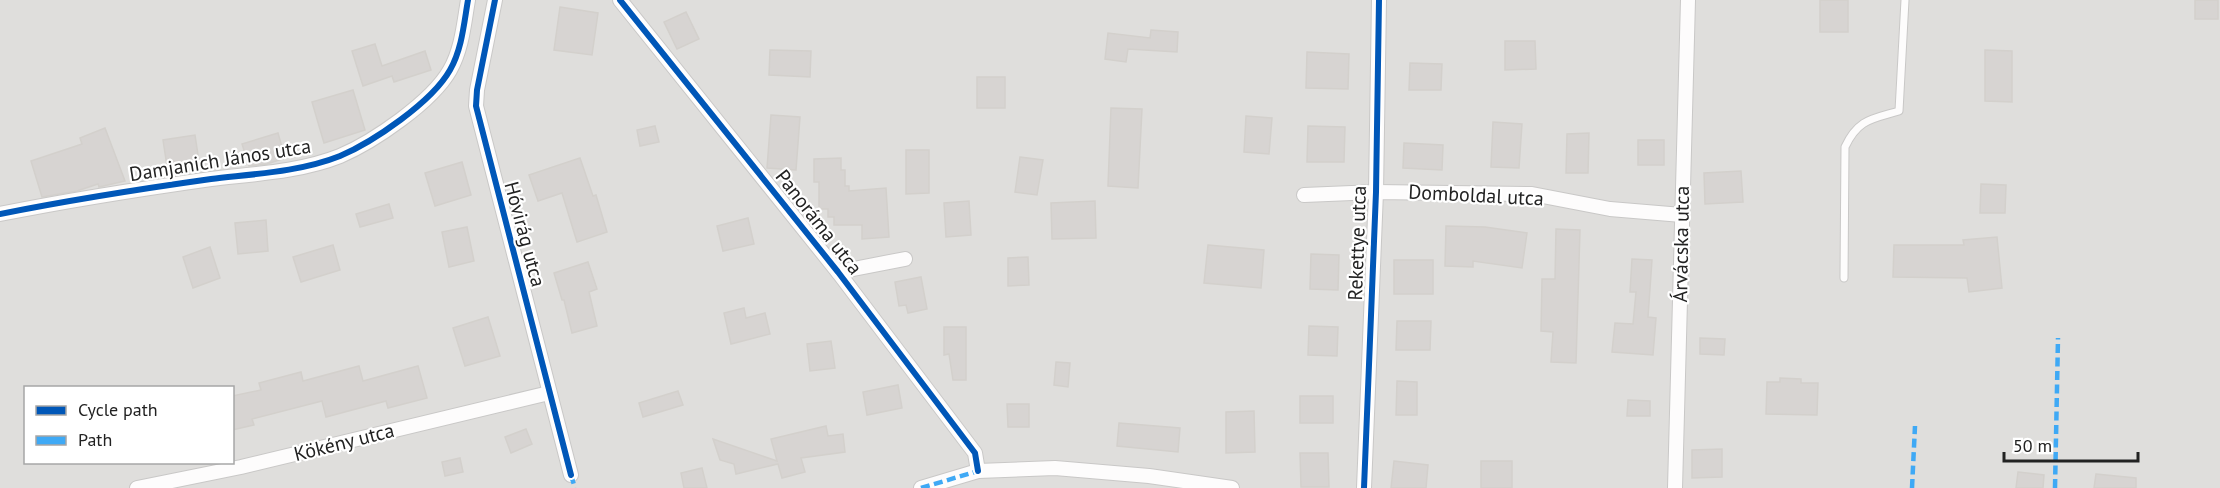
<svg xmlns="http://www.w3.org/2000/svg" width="2220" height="488" viewBox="0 0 2220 488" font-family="'PT Sans',sans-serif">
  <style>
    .residential { fill: #dfdedc; fill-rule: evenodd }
    .building { fill: #d7d4d2; stroke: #d3d0cc; stroke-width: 1.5 }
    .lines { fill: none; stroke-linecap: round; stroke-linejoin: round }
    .lane-casing { stroke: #c9c8c7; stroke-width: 9 }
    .street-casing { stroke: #c9c8c7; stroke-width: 16 }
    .lane { stroke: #fdfcfc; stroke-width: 7 }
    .street { stroke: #fdfcfc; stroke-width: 14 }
    .quiet { stroke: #3fa9f5; stroke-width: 4.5; stroke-dasharray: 9 4.5; stroke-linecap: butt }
    .cycleway-casing { stroke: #fff; stroke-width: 10 }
    .cycleway { stroke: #0057b8; stroke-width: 6 }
    .labels { text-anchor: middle; stroke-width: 4.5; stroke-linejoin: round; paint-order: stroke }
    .street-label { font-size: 20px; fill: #222; stroke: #fff }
  </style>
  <rect width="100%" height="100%" fill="#f0eeeb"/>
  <!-- residential -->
  <path class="residential" d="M0 0H2220V488H0ZM26 388H232V462H26Z"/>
  <!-- building -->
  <g class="building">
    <rect x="1820" y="0" width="28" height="32"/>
    <rect x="2195" y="0" width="23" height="19"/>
    <path d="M560 7 598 13 592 55 554 50Z"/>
    <path d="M686 12 699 39 677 49 664 22Z"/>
    <path d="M1151 30 1178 32 1177 52 1128 49 1126 62 1105 59 1108 33 1150 38Z"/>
    <path d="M1505 41H1535L1536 69 1505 70Z"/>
    <path d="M375 44 382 66 425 51 431 70 394 82 392 76 363 86 352 51Z"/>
    <path d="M770 50 811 51 810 77 769 75Z"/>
    <path d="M1985 50 2012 51V102L1985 101Z"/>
    <path d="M1307 52 1349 54 1348 89 1306 88Z"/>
    <path d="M1410 63 1442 64 1441 90H1409Z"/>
    <rect x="977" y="77" width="28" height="31"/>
    <path d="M353 90 365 130 324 143 312 102Z"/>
    <path d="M1111 108 1142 109 1138 188 1108 186Z"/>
    <path d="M771 115 800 117 796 170 767 168Z"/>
    <path d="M1246 116 1272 118 1269 154 1244 152Z"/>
    <path d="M1493 122 1522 124 1519 168 1491 167Z"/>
    <path d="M655 126 659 142 640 146 637 130Z"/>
    <path d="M1308 126 1345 127 1344 162H1307Z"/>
    <path d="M105 128 125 181 99 187 98 184 77 191 42 197 31 161 82 144 80 138Z"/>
    <path d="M278 133 285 158 267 164 249 166 242 144Z"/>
    <path d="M1589 133 1588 173H1566L1567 134Z"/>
    <path d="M195 135 200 168 168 173 163 140Z"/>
    <rect x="1638" y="140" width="26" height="25"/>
    <path d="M1404 143 1443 145 1442 170 1403 168Z"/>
    <path d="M906 150H929V193L906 194Z"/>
    <path d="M1020 157 1043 160 1037 195 1015 192Z"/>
    <path d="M580 158 593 196 596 195 607 232 577 242 562 193 538 201 529 175Z"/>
    <path d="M841 158V170H845V186H849V191L886 188 889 237 862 239V225H834V217H828V209H819V182H814V159Z"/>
    <path d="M462 162 471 195 435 206 425 173Z"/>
    <path d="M1741 171 1743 202 1705 204 1704 173Z"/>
    <path d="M1981 184 2006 185 2005 213H1980Z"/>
    <path d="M969 201 971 235 946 237 944 203Z"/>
    <path d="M1095 201 1096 238 1052 239 1051 203Z"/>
    <path d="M389 204 393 218 360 227 356 214Z"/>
    <path d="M748 218 754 244 723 251 717 226Z"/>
    <path d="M266 220 268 251 238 254 235 223Z"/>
    <path d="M1446 226 1485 227 1527 233 1522 268 1473 261V267L1445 266Z"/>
    <path d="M467 227 474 261 449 267 442 232Z"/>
    <path d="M1556 229 1580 230 1576 363 1551 362 1553 332 1541 331 1542 279H1555Z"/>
    <path d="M1997 237 2002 288 1969 292 1967 278 1893 277 1894 245H1964L1963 240Z"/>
    <path d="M333 245 340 270 301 282 293 257Z"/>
    <path d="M1208 245 1264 250 1261 288 1204 283Z"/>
    <path d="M210 247 220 278 193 288 183 257Z"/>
    <path d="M1311 254 1339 255 1338 290 1310 289Z"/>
    <path d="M1028 257 1029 285 1008 286V258Z"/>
    <path d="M1632 259 1652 260 1648 317 1656 318 1653 355 1612 352 1615 323 1633 324 1636 292H1630Z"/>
    <rect x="1394" y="260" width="39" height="34"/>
    <path d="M588 262 597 289 589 292 597 326 572 333 564 300H562L554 273Z"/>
    <path d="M921 277 927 309 908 313 906 305 899 306 895 282Z"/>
    <path d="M744 308 746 318 765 313 770 334 731 344 724 313Z"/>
    <path d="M488 317 500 356 465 366 453 328Z"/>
    <path d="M1397 321H1431L1430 350H1396Z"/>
    <path d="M1309 326 1338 327 1337 356 1308 355Z"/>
    <path d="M944 327H966V380H953L949 354 944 355Z"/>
    <path d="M1700 338 1725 339 1724 355 1700 354Z"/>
    <path d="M831 341 835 368 810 371 807 344Z"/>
    <path d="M1056 362 1070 363 1068 387 1054 385Z"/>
    <path d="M359 366 363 381 418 366 427 398 388 408 386 401 326 417 322 401 252 419 254 425 232 430V396L261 390 259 383 301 372 303 381Z"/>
    <path d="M1780 378 1801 379V383H1818L1817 415 1766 414 1767 382H1780Z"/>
    <path d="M1397 381 1417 382V415H1396Z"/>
    <path d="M898 385 902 408 867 415 863 392Z"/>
    <path d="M678 391 683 405 643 417 639 403Z"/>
    <rect x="1300" y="396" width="33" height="27"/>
    <path d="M1628 400 1650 401V416H1627Z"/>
    <path d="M1007 404H1029V427H1008Z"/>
    <path d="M1254 411 1255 452 1226 453V412Z"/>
    <path d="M1119 423 1180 428 1178 452 1117 446Z"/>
    <path d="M826 426 828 436 843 434 845 452 801 458 805 472 782 478 778 464 736 474 734 464 720 460 713 439 777 461 771 439Z"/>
    <path d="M526 429 532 444 511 453 505 437Z"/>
    <path d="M1722 449V477L1692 478V450Z"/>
    <path d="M1300 453H1328L1329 487H1301Z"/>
    <path d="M460 458 463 472 445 476 442 462Z"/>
    <path d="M1394 461 1428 465 1426 488H1391Z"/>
    <rect x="1481" y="461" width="31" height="27"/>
    <path d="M702 468 707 488H684L681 473Z"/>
    <path d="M2018 472 2044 475 2043 488H2016Z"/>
    <path d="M2096 474 2136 478V488H2094Z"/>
  </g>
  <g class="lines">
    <!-- lane casing -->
    <g class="lane-casing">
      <path id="lane" d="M1844 278 1845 147C1858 119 1872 119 1899 111L1905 0"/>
    </g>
    <!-- street casing -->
    <g class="street-casing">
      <g id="street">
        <path d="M495 0 477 90 476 106 571 475"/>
        <path d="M620 0 838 272 975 453 978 471"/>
        <path d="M1304 195 1376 192 1532 194 1610 209 1682 215"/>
        <path d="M0 214C70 200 140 189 211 179 253 174 300 172 340 156 373 142 432 102 450 70 462 49 464 23 468 0"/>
        <path d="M838 272 905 259"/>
        <path d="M137 488 241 467 549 393"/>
        <path d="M921 488 978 471 1055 468 1149 476 1232 488"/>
        <path d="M1364 488 1376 192 1379 0"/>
        <path d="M1675 488 1688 0"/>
      </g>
    </g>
    <!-- lane -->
    <use href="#lane" class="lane"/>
    <!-- street -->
    <use href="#street" class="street"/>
    <!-- quiet -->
    <g class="quiet">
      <path d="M571 475 575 488"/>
      <path d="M921 488 978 471"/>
      <path d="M1912 488 1915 426"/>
      <path d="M2055 488 2058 338"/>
    </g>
    <!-- cycleway casing -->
    <g class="cycleway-casing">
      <g id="cycleway">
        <path d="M495 0 477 90 476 106 571 475"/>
        <path d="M620 0 838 272 975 453 978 471"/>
        <path d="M0 214C70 200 140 189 211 179 253 174 300 172 340 156 373 142 432 102 450 70 462 49 464 23 468 0"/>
        <path d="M1364 488 1376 192 1379 0"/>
      </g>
    </g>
    <!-- cycleway -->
    <use href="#cycleway" class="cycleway"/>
  </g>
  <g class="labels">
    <!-- street labels -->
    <g class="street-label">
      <text transform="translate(220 160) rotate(-9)" y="7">Damjanich János utca</text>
      <text transform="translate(1476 195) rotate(3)" y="7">Domboldal utca</text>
      <text transform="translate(819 222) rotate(52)" y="7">Panoráma utca</text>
      <text transform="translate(525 234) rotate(75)" y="7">Hóvirág utca</text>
      <text transform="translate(1357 243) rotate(-88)" y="7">Rekettye utca</text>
      <text transform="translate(1681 244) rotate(-89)" y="7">Árvácska utca</text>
      <text transform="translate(344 442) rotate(-14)" y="7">Kökény utca</text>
    </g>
  </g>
  <!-- legend -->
  <rect x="24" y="386" width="210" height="78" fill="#ffffff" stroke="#a7a7a7" stroke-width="1.5"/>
  <rect x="36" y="406" width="30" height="9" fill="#0057b8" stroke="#a7a7a7" stroke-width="1.5"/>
  <text x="78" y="416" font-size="18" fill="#222222">Cycle path</text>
  <rect x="36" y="436" width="30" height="9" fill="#3fa9f5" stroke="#a7a7a7" stroke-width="1.5"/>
  <text x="78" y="446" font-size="18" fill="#222222">Path</text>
  <!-- scale -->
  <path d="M2004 452v9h134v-9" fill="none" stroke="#222222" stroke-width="3"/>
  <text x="2013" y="452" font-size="18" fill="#222222" stroke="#ffffff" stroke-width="4.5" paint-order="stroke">50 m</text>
</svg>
